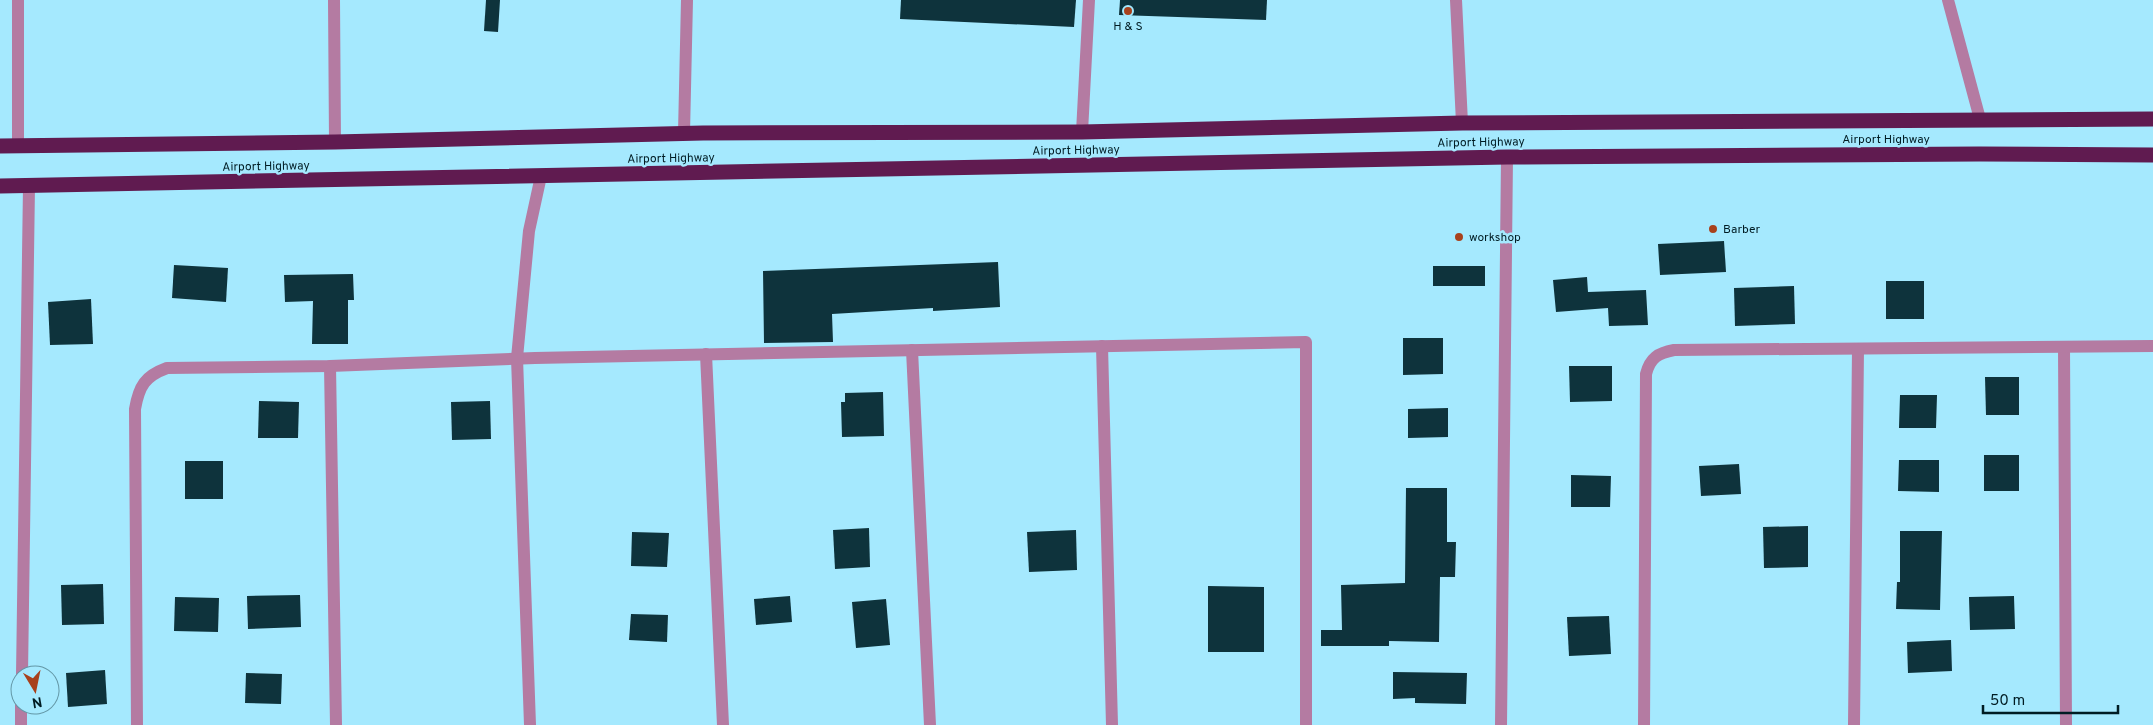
<svg xmlns="http://www.w3.org/2000/svg" width="2153" height="725" viewBox="0 0 2153 725" font-family="Overpass,sans-serif">
  <style>
    .building { fill: #0e333c }
    .lines { fill: none; stroke-linecap: round; stroke-linejoin: round }
    .minor { stroke: #b47ba2; stroke-width: 12 }
    .highway { stroke: #601b50; stroke-width: 15 }
    .poi-dot { fill: #a8411c; stroke: #a5e9fe; stroke-width: 2 }
    .labels { text-anchor: middle; stroke-width: 5; stroke-linejoin: round; paint-order: stroke }
    .poi-label { font-size: 12px; fill: #001c23; stroke: #a5e9fe; text-anchor: start }
    .street-label { font-size: 12px; fill: #001c23; stroke: #a5e9fe }
  </style>
  <rect width="100%" height="100%" fill="#a5e9fe"/>
  <!-- building -->
  <g class="building">
    <path d="M486 0H500L498 32 484 31Z"/>
    <path d="M901 0H1076L1074 27 900 19Z"/>
    <path d="M1120 0H1267L1266 20 1119 15Z"/>
    <path d="M1724 241 1726 272 1660 275 1658 244Z"/>
    <path d="M998 262 1000 307 933 311V308L832 314 833 342 764 343 763 271Z"/>
    <path d="M174 265 228 268 226 302 172 298Z"/>
    <rect x="1433" y="266" width="52" height="20"/>
    <path d="M353 274 354 300H348V344H312L313 301 285 302 284 275Z"/>
    <path d="M1587 277 1588 292 1646 290 1648 325 1609 326 1608 308 1556 312 1553 280Z"/>
    <rect x="1886" y="281" width="38" height="38"/>
    <path d="M1794 286 1795 324 1735 326 1734 288Z"/>
    <path d="M91 299 93 344 50 345 48 302Z"/>
    <path d="M1403 338H1443V374L1403 375Z"/>
    <path d="M1569 366H1612V401L1570 402Z"/>
    <path d="M1985 377H2019V415H1986Z"/>
    <path d="M883 392 884 436 842 437 841 402H845V393Z"/>
    <path d="M1900 395H1937L1936 428H1899Z"/>
    <path d="M259 401 299 402 298 438H258Z"/>
    <path d="M490 401 491 439 452 440 451 402Z"/>
    <path d="M1448 408V437L1408 438V409Z"/>
    <rect x="1984" y="455" width="35" height="36"/>
    <path d="M1899 460H1939V492L1898 491Z"/>
    <rect x="185" y="461" width="38" height="38"/>
    <path d="M1739 464 1741 494 1701 496 1699 466Z"/>
    <path d="M1571 475 1611 476 1610 507H1571Z"/>
    <path d="M1406 488H1447V542H1456L1455 577H1440L1439 642 1389 641V646H1321V630H1342L1341 585 1405 583Z"/>
    <path d="M1808 526V567L1764 568 1763 527Z"/>
    <path d="M869 528 870 567 835 569 833 530Z"/>
    <path d="M1076 530 1077 570 1029 572 1027 532Z"/>
    <path d="M1900 531H1942L1940 610 1896 609 1897 582H1900Z"/>
    <path d="M632 532 669 533 667 567 631 566Z"/>
    <path d="M103 584 104 624 62 625 61 585Z"/>
    <path d="M1208 586 1264 587V652H1208Z"/>
    <path d="M300 595 301 627 248 629 247 596Z"/>
    <path d="M790 596 792 622 756 625 754 599Z"/>
    <path d="M2014 596 2015 629 1970 630 1969 597Z"/>
    <path d="M175 597 219 598 218 632 174 631Z"/>
    <path d="M886 599 890 645 856 648 852 602Z"/>
    <path d="M631 614 668 615 667 642 629 640Z"/>
    <path d="M1609 616 1611 654 1569 656 1567 617Z"/>
    <path d="M1951 640 1952 671 1908 673 1907 642Z"/>
    <path d="M105 670 107 704 68 707 66 673Z"/>
    <path d="M1393 672 1467 673 1466 704 1415 703V698L1393 699Z"/>
    <path d="M246 673 282 674 281 704 245 703Z"/>
  </g>
  <g class="lines">
    <!-- minor -->
    <g class="minor">
      <path d="M18 0V146"/>
      <path d="M334 0 335 142"/>
      <path d="M1456 0 1462 123"/>
      <path d="M1948 0 1980 119"/>
      <path d="M1082 132 1089 0"/>
      <path d="M684 133 687 0"/>
      <path d="M1102 346 1112 725"/>
      <path d="M2064 347 2066 725"/>
      <path d="M912 350 930 725"/>
      <path d="M706 354 723 725"/>
      <path d="M330 366 336 725"/>
      <path d="M22 675 29 186"/>
      <path d="M21 725V705"/>
      <path d="M137 725 135 409C139 386 145 376 167 368L330 366 535 358 1306 342V725"/>
      <path d="M530 725 517 358 529 231 541 176"/>
      <path d="M1501 725 1507 157"/>
      <path d="M1644 725 1646 374C1650 358 1658 353 1674 350L2153 346"/>
      <path d="M1854 725 1858 349"/>
    </g>
    <!-- highway -->
    <g class="highway">
      <path d="M0 146 335 142 703 133 1082 132 1462 123 2153 119"/>
      <path d="M0 186 1507 157 1979 154 2153 155"/>
    </g>
  </g>
  <!-- markers -->
  <g class="poi-dot">
    <circle cx="1128" cy="11" r="5"/>
    <circle cx="1713" cy="229" r="5"/>
    <circle cx="1459" cy="237" r="5"/>
  </g>
  <g class="labels">
    <!-- poi labels -->
    <g class="poi-label">
      <text x="1128" y="30" text-anchor="middle">H &amp; S</text>
      <text x="1723" y="233">Barber</text>
      <text x="1469" y="241">workshop</text>
    </g>
    <!-- street labels -->
    <g class="street-label">
      <text x="1886" y="143">Airport Highway</text>
      <text transform="translate(1481 142) rotate(-1)" y="4">Airport Highway</text>
      <text transform="translate(1076 150) rotate(-1)" y="4">Airport Highway</text>
      <text transform="translate(671 158) rotate(-1)" y="4">Airport Highway</text>
      <text transform="translate(266 166) rotate(-1)" y="4">Airport Highway</text>
    </g>
  </g>
  <!-- north arrow -->
  <g transform="translate(35 690) rotate(170)"><circle r="24" fill="#a5e9fe" stroke="#6397a6"/>
  <path d="M0-4L9 19L0 12L-9 19Z" fill="#a8411c"/>
  <text y="-8" font-size="14" font-weight="bold" text-anchor="middle" fill="#001c23">N</text>
  </g>
  <!-- scale -->
  <path d="M1983 705v8h135v-8" fill="none" stroke="#001c23" stroke-width="2.5"/>
  <text x="1990" y="705" font-size="15" fill="#001c23" stroke="#a5e9fe" stroke-width="4" paint-order="stroke">50 m</text>
</svg>
